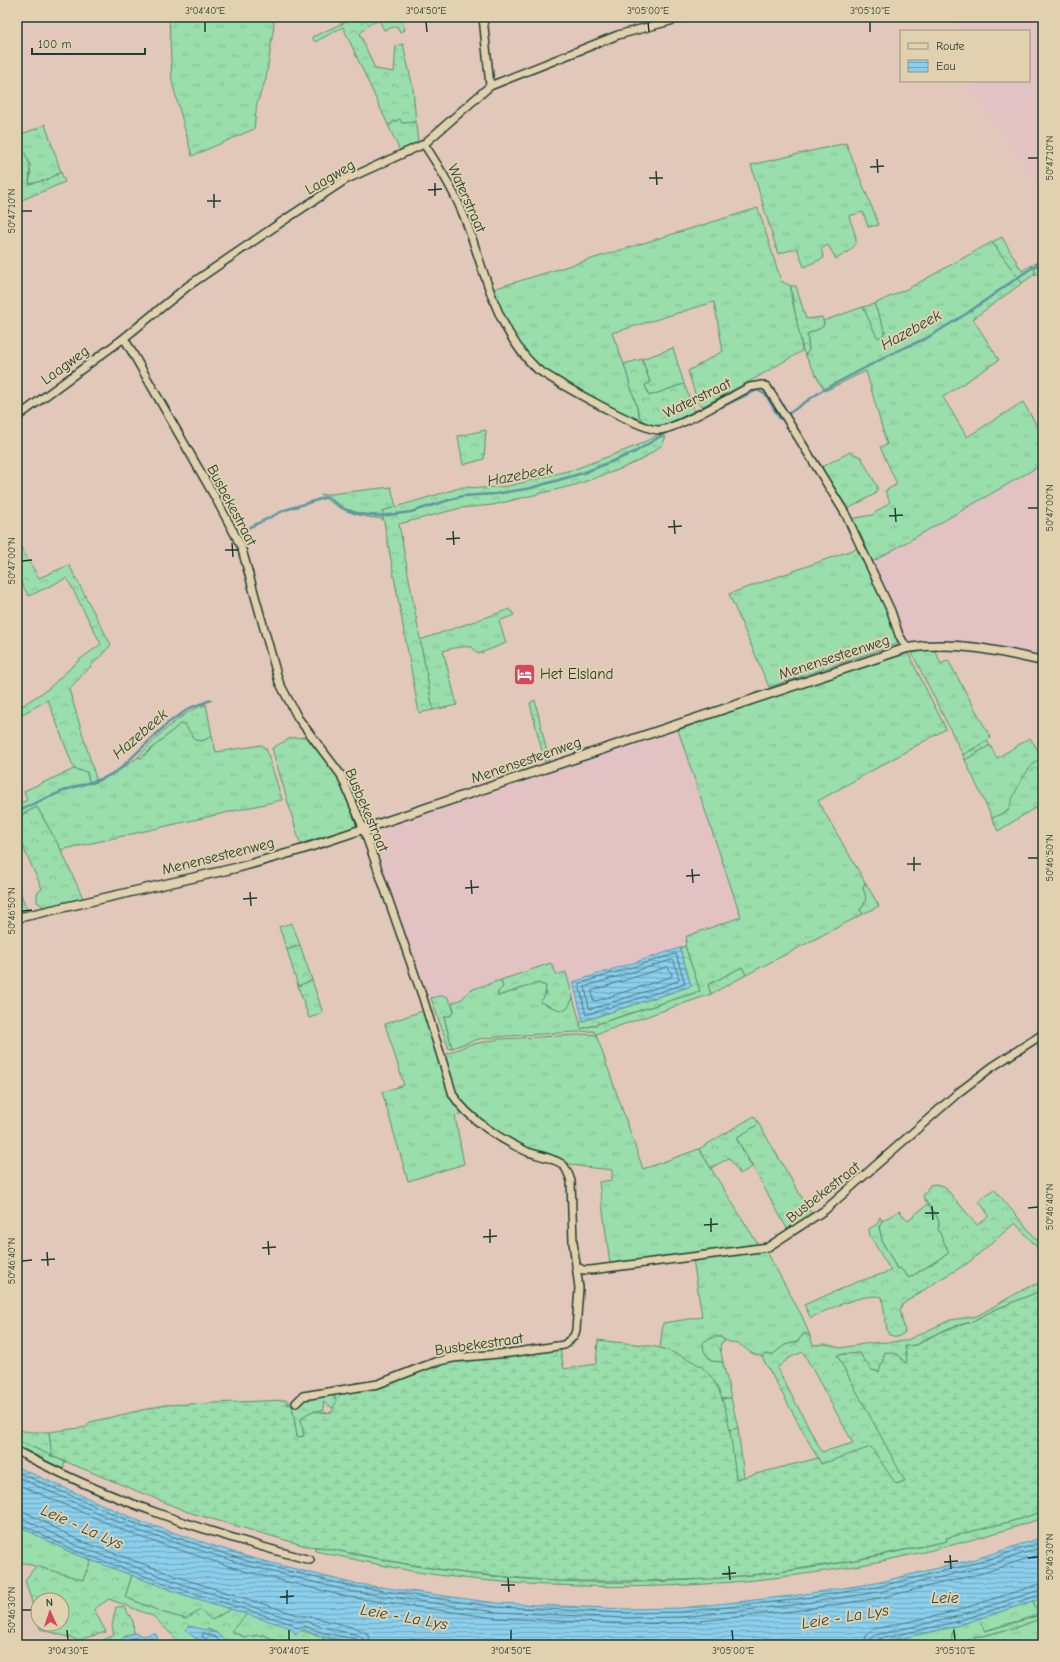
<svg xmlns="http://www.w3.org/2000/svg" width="1060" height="1662" font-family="'Comic Neue',sans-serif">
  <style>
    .built { fill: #e2c2c3 }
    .grass { fill: url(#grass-tufts); stroke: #5c8e70 }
    .forest { fill: url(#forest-crowns); stroke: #5c8e70; fill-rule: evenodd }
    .wetland { fill: url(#wetland-marsh); stroke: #5c8e70 }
    .water { fill: url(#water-rules); stroke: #6095a3 }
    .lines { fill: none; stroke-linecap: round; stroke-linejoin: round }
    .shore { stroke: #4a777e; stroke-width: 1 }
    .stream { stroke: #6095a3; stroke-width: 2.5 }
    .minor-casing { stroke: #1f3d34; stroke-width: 10 }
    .tertiary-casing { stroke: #1f3d34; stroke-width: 11 }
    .minor { stroke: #e2d1ae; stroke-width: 7 }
    .tertiary { stroke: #e2d1ae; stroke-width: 8 }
    .ticks { fill: none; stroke: #1f3d34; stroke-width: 1.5 }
    .labels { text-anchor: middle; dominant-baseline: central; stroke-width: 4; stroke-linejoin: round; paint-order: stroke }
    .street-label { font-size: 15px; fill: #1f3d34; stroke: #e2d1ae }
    .poi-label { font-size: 15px; fill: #1f3d34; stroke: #e2d1ae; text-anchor: start }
    .water-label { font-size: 16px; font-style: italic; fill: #24443d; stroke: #e2d1ae }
    .neatline { fill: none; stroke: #1f3d34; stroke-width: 1.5 }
    .ticks-label { font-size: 10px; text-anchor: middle; fill: #1f3d34 }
  </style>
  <defs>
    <pattern id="grass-tufts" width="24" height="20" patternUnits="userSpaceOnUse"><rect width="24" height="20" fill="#99deab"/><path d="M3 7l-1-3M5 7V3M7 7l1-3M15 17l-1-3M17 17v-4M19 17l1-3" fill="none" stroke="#83bf94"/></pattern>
    <pattern id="forest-crowns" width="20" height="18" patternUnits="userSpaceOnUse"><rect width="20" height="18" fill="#99deab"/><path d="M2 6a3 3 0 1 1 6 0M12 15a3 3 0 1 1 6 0" fill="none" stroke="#83bf94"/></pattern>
    <pattern id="wetland-marsh" width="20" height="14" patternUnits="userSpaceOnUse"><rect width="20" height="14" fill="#99deab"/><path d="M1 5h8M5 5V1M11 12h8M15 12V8" fill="none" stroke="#83bf94"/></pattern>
    <pattern id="water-rules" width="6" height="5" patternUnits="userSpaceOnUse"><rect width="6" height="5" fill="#8bcfed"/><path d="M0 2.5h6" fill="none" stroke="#71a9c1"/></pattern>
  </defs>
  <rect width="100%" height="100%" fill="#e2c8ba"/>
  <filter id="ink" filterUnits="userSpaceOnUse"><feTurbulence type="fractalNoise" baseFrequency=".025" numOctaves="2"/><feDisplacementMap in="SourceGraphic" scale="8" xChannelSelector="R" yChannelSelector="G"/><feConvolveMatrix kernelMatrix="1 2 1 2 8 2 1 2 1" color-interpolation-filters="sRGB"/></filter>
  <g filter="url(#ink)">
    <path class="built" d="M951,17H1043V192L969,85L975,81H1029V31H959Z
      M1043,464V657L972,641L951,640L908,642L872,562Z
      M678,730L742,918L687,935L685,946L573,981L583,1021L580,1023L566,972L557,975L551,963L470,990L462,999L452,1003L447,996H439L427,999L369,833Z"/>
    <path class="grass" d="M169,17H273L274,25L266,79L257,103L254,129L192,156L172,82Z
      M400,118L402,123L416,122L418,144L400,151L388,125Z
      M45,124L61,172L47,180L29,184L31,173L18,135L36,129Z
      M846,143L879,225L868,227L863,212L849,216C857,243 864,243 836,259L828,245L821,249L824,258L804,267L797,248L778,254L751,165Z
      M758,208L781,281L791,286V297L799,326L802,351L761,375L703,406L698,403L688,371L723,351L714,302L612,333L624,364L642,424L545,371C519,349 504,321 493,289Z
      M992,242L1022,283L973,319L999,360L943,397L967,437L1023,402L1043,436V464L872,562L850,519L872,515L890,502L885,491L897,484L880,447L887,445L866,371L825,391L805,355L809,350L807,334L821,328L824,324L823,321L863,307L877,336L882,337L885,331L874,304L911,287Z
      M1043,260V271L1032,276L1035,272L1034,267L1030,266Z
      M673,348L684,384L649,396L645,385L650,382L642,359Z
      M850,452L861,457L877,486V490L875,494L846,510L820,468Z
      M391,487L396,507L383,511V519C359,517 340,511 321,495Z
      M858,548C865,563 901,633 897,644L769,687L729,594Z
      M510,609L514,615L499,621L506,643L478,654L472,647C461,646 453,648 443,651L457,705L433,710L420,640Z
      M934,649L941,664L948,660L991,738L963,755L912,653Z
      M908,653L946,729L818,801L865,882L863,889C867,897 867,902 860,910L863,914L746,975L742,967L708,985L711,994L596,1034L643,1169L699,1149L759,1246L610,1263L599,1182L612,1180V1170C598,1168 583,1168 570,1164C535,1154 480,1128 458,1098C450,1087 448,1068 444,1055L468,1045L500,1039L596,1034L593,1031L508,1036L479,1039L452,1048L444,1017L451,1015L454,1010L452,1003L462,999L470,990L501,980L503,987L498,992V996L538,983L546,986L545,996L541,1002C550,1007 557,1009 567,1008L573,998L582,1029L700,991L685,946L687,936L741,917L678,730L843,673Z
      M180,724L185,725L195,740L202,741L212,736L216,752L262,745L264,748H266L282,800L61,850L37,807L17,817V805L27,800L24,791L74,769L87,772L90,784C109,778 122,769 138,757L141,758Z
      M307,737L339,779L356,820L355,827L302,843L299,840L272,748L291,738Z
      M1030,738L1042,756L1029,770L1008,811L992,818L965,760L990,745L997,758Z
      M292,923L300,945L287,950L279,927Z
      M312,980L323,1013L309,1018L298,986Z
      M425,1010L444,1069L466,1114L455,1116L464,1164L408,1181L382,1092L404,1085L385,1024Z
      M759,1124L812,1215L789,1232L736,1137Z
      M928,1204C933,1212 942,1220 938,1229L949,1253L909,1278L900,1268L897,1269L882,1241L879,1227L882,1221L899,1211L908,1220Z
      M764,1250L767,1252L802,1316L810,1336L804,1334L797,1342L785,1345L772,1355L766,1354L762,1357C753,1354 752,1354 745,1348C738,1342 728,1344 721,1337H714L703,1342L712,1361L723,1362L731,1398L721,1399C710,1367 690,1359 660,1348L663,1323L702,1317L693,1259Z
      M738,1428L744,1477L736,1479L729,1430Z
      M17,1440L65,1462L63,1469L17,1446Z
      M1043,1511V1518C895,1568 736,1591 580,1586C557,1585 535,1585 513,1583C481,1580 448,1577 417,1572C383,1566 349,1558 315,1551L314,1548L320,1547C368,1557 415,1567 464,1573C567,1586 675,1585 778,1572C835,1566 891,1553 947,1541L946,1538L1020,1519Z
      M17,1525L72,1553L91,1560L83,1580L17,1561Z
      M132,1575L182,1594L231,1609L212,1620L186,1619L164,1613L125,1597Z
      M1043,1598V1618L1014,1628L950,1644L953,1627L980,1618L985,1631L1037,1616L1033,1601Z
      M247,1614L323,1637L324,1645H284L264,1635L244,1637L231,1631Z"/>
    <path class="forest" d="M357,17H401L405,30L400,32L397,26L384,30L379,20L368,25L360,34L375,69L394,72L396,46L403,44L413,88L416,122L402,123L400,119L388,125L343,27L315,42L312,37Z
      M17,135L30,165L29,184L47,180L61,172L65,182L17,202Z
      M1002,237L1022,271L1030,266L1034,267L1035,272L1032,276L1022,283L992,242Z
      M791,286H796L806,319L822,317L824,324L821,328L807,334L809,350L805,355C802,351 791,293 791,286Z
      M874,304L885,331L882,337H877L863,307Z
      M642,359L650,383L645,385L649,396L684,384L695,412L663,428L642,424L624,364Z
      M486,430L484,459L463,465L458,436Z
      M656,436L666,437L662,445L643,459L618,470L575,485L493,505L461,508L399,524L433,710L419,713L382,511L463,487L483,488L509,486L575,469L636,446Z
      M17,541L39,578L69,565L111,645L69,689L97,782L90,784L87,772L74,769L48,700L17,717V709L48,689L79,660L101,644L67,578L29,596L17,577Z
      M535,700L549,761L545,763L530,703Z
      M206,704L212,736L202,741L195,740L185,725L180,724L141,758L138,757C159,735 178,714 206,704Z
      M987,741L990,745L965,760L963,755Z
      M1043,755V803L998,831L992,818L1008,811C1015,790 1025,769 1043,755Z
      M37,807L61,850L83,898L44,907L37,902V893L42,889L17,833V817Z
      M865,882L879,906L863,914L860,910C867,902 867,897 863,889Z
      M17,885L28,912L18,915L17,913Z
      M300,945L312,980L298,986L287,950Z
      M685,946L700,991L581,1029L580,1023L583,1021L691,986L680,948Z
      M551,963L557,975L566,972L573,998L567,1009L562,1011L540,1002L545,996L546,986L538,983L498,996V992L503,987L501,980Z
      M742,967L746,975L711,994L708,985Z
      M439,996H447L454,1010L451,1015L444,1017L452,1048L449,1049L431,998Z
      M754,1116L759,1124L736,1138L752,1167L740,1174L729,1158L711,1168L699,1149Z
      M935,1184L944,1186L977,1225L989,1216L979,1201L994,1189L1043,1247V1254L1015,1223L968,1263L939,1280L903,1304L900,1310L905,1332L898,1337L889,1335L887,1330L882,1297C866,1292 825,1310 811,1318L804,1305L857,1282L891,1271L870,1236L869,1229L877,1224L880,1217L882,1221L879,1227L882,1241L897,1269L900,1268L909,1278L949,1253L938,1229C944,1218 927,1206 923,1196L930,1185Z
      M1043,1282V1290L994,1310L971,1322L951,1327L925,1339L917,1345L905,1346L907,1360L905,1363L884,1360L879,1372L872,1370L859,1353L837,1355L906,1481L895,1484L821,1464L762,1357L766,1354L772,1355L785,1345L797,1342L804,1333L810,1336L813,1345L825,1344L840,1348L870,1343L905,1341L950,1320L977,1316L1026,1288ZM803,1352L853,1443L822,1452L777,1368L789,1358Z
      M714,1337H721L725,1341L721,1343L720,1348L723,1362L711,1361L704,1351L703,1342Z
      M330,1392L337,1401V1405L333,1408L323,1402L324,1411C313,1410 308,1412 301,1419L304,1436L297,1437L292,1405L286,1403Z
      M731,1398L738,1428L729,1430L721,1399Z
      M17,1430L30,1432H49L52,1456L17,1440Z
      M91,1560L132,1575L125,1597L164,1613L186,1619L200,1610L212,1620L231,1609L247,1614L231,1631L244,1637L264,1635L284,1645H252L223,1639L217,1633L208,1629L191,1635L207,1645H193L177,1640L153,1616L109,1599L94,1609L106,1632L78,1640L40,1629L39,1624H62V1600H38V1622L25,1580L36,1566L83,1580Z
      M1033,1601L1038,1615L984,1631L980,1618Z
      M116,1607H124L133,1621L134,1633L126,1636L120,1641L109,1640L105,1644L103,1640L114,1635L112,1626Z
      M1043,1618V1645H896L894,1640L953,1627L951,1644L1014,1628Z
      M323,1637L364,1645H324Z"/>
    <path class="wetland" d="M1043,1290V1511L1020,1519L946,1538L947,1541L850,1561L778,1572L710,1579L646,1581H555L464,1573L401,1563L320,1547L306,1546L188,1512L52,1456L49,1432L87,1427L90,1422L164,1405L287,1400V1404L292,1405L297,1437L304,1436L301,1419C315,1405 318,1415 332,1412C334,1401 341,1404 330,1392L377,1387L450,1361L560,1349L564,1369L596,1364L598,1340C617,1343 638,1343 656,1347C669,1350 694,1360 704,1369C729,1391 732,1448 736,1479L818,1458L821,1464L871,1447L896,1484L905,1481L837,1355L859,1353L872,1370L879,1372L885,1352L898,1354L905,1363L907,1360L905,1346L917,1345L940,1332L971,1322L994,1310Z"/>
    <path class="water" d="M680,948L691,986L583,1021L573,982Z
      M17,1467L142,1522L248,1557L351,1583L496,1603L626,1609L681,1608L791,1596L876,1583L979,1558L1043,1537V1598L953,1627L870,1645H364L323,1637L303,1629L296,1635L291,1628L182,1594L72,1553L17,1525Z
      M190,1626L217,1633L223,1639L252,1645H207L191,1635L186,1630Z
      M134,1633L143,1636L155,1633L158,1638L155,1645H105L109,1640L120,1641L126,1636Z"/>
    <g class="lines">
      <path class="shore" d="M676,954L685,984L586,1015L579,984Z
        M672,960L674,961L679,979L678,981L591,1009L589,1008L585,987Z
        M668,967L672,975L671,977L596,1001L593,1000L592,991Z
        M17,1472L141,1526L247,1561L350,1586L496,1607L626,1613L681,1612L792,1600L877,1587L980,1562L1043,1542
        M17,1477L139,1531L246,1565L349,1591L496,1612L626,1618L681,1617L792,1605L879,1592L982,1567L1043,1547
        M17,1484L137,1536L244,1571L348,1597L495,1618L626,1624L681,1623L793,1611L880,1598L983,1573L1043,1553
        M17,1511L25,1512L78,1540L187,1580L298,1615C303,1614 361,1629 364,1631C369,1635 370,1640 370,1645
        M17,1517L22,1518L75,1545L185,1585L297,1621H305L326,1628L358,1635L363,1639L364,1645
        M17,1522L73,1550L183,1590L292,1624L296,1628L304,1626L324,1633L356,1639L359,1645
        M121,1645L134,1638L143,1640L151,1637L153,1639L152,1645
        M209,1645L208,1641L202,1636L203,1633L215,1637L221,1643L234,1645
        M864,1645L866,1636L874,1629L949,1613L1043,1583
        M870,1645L871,1639L876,1635L951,1618L1043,1589
        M875,1645L879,1639L952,1623L1043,1594"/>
      <path class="stream" d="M721,407L757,390L766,395L780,419
        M788,414L823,390L897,351L927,338L966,314L1027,271L1043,262
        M242,531L285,510L327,497L344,509L360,514L380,516L411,512L462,496L495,494L531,488L583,473L635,452L669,431
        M17,811L68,789L104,778L120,769L168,723L190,708L211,700"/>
      <defs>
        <path id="minor" d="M483,17L490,86
          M424,144C440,168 455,192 465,219C485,270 495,330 537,369C555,381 641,431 659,430C677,429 730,397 750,387L762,385L767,387L845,513L891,611L899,635L907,648
          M124,338L216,499L241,546L279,682L298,718L341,775L364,830L423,998L453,1095C468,1119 503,1141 528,1152C537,1155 557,1159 563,1165C567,1169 569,1175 571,1181L573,1242L579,1288L576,1330L574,1336L564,1345L510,1353L453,1358L435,1362L378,1384L303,1396L296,1403
          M17,417L124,338L188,286L286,219L345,180L424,144L490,86L618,35L685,17
          M576,1266L583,1270H591L768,1247L825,1210L959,1092L992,1067L1043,1034
          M17,1451C110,1501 209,1533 310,1560"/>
        <path id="tertiary" d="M17,918L240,867L300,850L907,648C957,641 994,650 1043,661"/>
      </defs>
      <use href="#minor" class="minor-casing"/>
      <use href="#tertiary" class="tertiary-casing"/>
      <use href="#minor" class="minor"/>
      <use href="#tertiary" class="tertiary"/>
    </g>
  </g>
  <path class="ticks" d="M205,22V32M426,22L427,32M648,22L649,32M870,22V32M1028,158H1038M877,159L878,173M870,167L884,166M656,171L657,185M649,178H663M435,183V196M428,190L442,189M214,194V208M207,201H221M22,211H32M895,508L896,522M1028,508H1038M889,516L903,515M674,520L675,534M668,527L682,526M453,531L454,545M446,539L460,538M232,543L233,557M225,550H239M22,561L32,560M914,857V871M1028,858H1038M907,864H921M692,869L693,883M686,876L700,875M471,880L472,894M465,888L479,887M250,892L251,906M243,899L257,898M22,911L32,910M932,1206L933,1220M1028,1208L1038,1207M925,1213H939M711,1218V1232M704,1225L718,1224M490,1229V1243M483,1237L497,1236M268,1241L269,1255M262,1248L276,1247M47,1252L48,1266M41,1260L55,1259M22,1261L32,1260M950,1555L951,1569M1028,1558L1038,1557M944,1562L958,1561M729,1566L730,1580M722,1574L736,1573M508,1578L509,1592M501,1585H515M287,1590V1604M280,1597L294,1596M22,1610H32M67,1630L68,1640M289,1630V1640M511,1630V1640M732,1630L733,1640M954,1630L955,1640"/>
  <defs>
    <symbol id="hotel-square" viewBox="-11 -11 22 22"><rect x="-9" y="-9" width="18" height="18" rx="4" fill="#d1495b" stroke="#e2d1ae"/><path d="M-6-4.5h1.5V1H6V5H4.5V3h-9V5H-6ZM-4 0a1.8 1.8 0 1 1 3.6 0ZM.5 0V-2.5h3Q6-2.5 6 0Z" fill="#fff"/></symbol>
  </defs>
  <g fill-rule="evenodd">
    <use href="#hotel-square" x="512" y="662" width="25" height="25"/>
  </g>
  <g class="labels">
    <g class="street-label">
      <text transform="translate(330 177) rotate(-30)">Laagweg</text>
      <text transform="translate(467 198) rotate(66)">Waterstraat</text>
      <text transform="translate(65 365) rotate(-36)">Laagweg</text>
      <text transform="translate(697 398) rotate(-26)">Waterstraat</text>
      <text transform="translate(232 505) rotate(62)">Busbekestraat</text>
      <text transform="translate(834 657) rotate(-18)">Menensesteenweg</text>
      <text transform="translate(526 760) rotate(-19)">Menensesteenweg</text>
      <text transform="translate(367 810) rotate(67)">Busbekestraat</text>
      <text transform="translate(218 856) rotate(-14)">Menensesteenweg</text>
      <text transform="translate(823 1192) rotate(-38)">Busbekestraat</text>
      <text transform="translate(479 1344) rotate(-8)">Busbekestraat</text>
    </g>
    <g class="poi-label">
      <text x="540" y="674">Het Elsland</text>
    </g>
    <g class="water-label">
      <text transform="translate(911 330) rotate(-29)">Hazebeek</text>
      <text transform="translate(520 475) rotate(-11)">Hazebeek</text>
      <text transform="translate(140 734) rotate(-41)">Hazebeek</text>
      <text transform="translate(82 1527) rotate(24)">Leie - La Lys</text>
      <text x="945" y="1598">Leie</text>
      <text transform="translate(404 1617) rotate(10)">Leie - La Lys</text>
      <text transform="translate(845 1617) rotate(-9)">Leie - La Lys</text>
    </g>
  </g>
  <rect width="1060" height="1662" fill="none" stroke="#e2d1ae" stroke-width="44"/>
  <rect x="900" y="30" width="130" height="52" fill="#e2d1ae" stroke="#94967d"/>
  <rect x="908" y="43" width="20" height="6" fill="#e2d1ae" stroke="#94967d"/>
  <text x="936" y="50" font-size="12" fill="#1f3d34">Route</text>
  <rect x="908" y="60" width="20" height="12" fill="url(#water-rules)" stroke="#94967d"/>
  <text x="936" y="70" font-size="12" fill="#1f3d34">Eau</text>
  <g transform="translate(50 1612) rotate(357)"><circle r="19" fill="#e2d1ae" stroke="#94967d"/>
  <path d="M0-3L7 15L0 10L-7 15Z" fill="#d1495b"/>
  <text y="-6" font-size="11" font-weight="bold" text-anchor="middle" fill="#1f3d34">N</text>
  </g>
  <path d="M32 48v6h113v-6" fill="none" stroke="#1f3d34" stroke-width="2"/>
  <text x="38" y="48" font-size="12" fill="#1f3d34" stroke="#e2d1ae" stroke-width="3" paint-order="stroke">100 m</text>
  <rect x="22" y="22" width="1016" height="1618" class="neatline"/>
  <g class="ticks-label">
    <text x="205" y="14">3°04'40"E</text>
    <text x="426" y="14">3°04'50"E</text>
    <text x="648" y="14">3°05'00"E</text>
    <text x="870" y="14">3°05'10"E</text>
    <text transform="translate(1049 158) rotate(-90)" y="4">50°47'10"N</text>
    <text transform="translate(11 211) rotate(-90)" y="4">50°47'10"N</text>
    <text transform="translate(1049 508) rotate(-90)" y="4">50°47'00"N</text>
    <text transform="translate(11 561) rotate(-90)" y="4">50°47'00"N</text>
    <text transform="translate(1049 858) rotate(-90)" y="4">50°46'50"N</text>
    <text transform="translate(11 911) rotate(-90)" y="4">50°46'50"N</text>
    <text transform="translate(1049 1207) rotate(-90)" y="4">50°46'40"N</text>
    <text transform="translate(11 1261) rotate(-90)" y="4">50°46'40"N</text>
    <text transform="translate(1049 1557) rotate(-90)" y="4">50°46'30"N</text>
    <text transform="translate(11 1610) rotate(-90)" y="4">50°46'30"N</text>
    <text x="68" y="1654">3°04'30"E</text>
    <text x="289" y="1654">3°04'40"E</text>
    <text x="511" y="1654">3°04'50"E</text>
    <text x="733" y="1654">3°05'00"E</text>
    <text x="955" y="1654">3°05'10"E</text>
  </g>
</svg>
